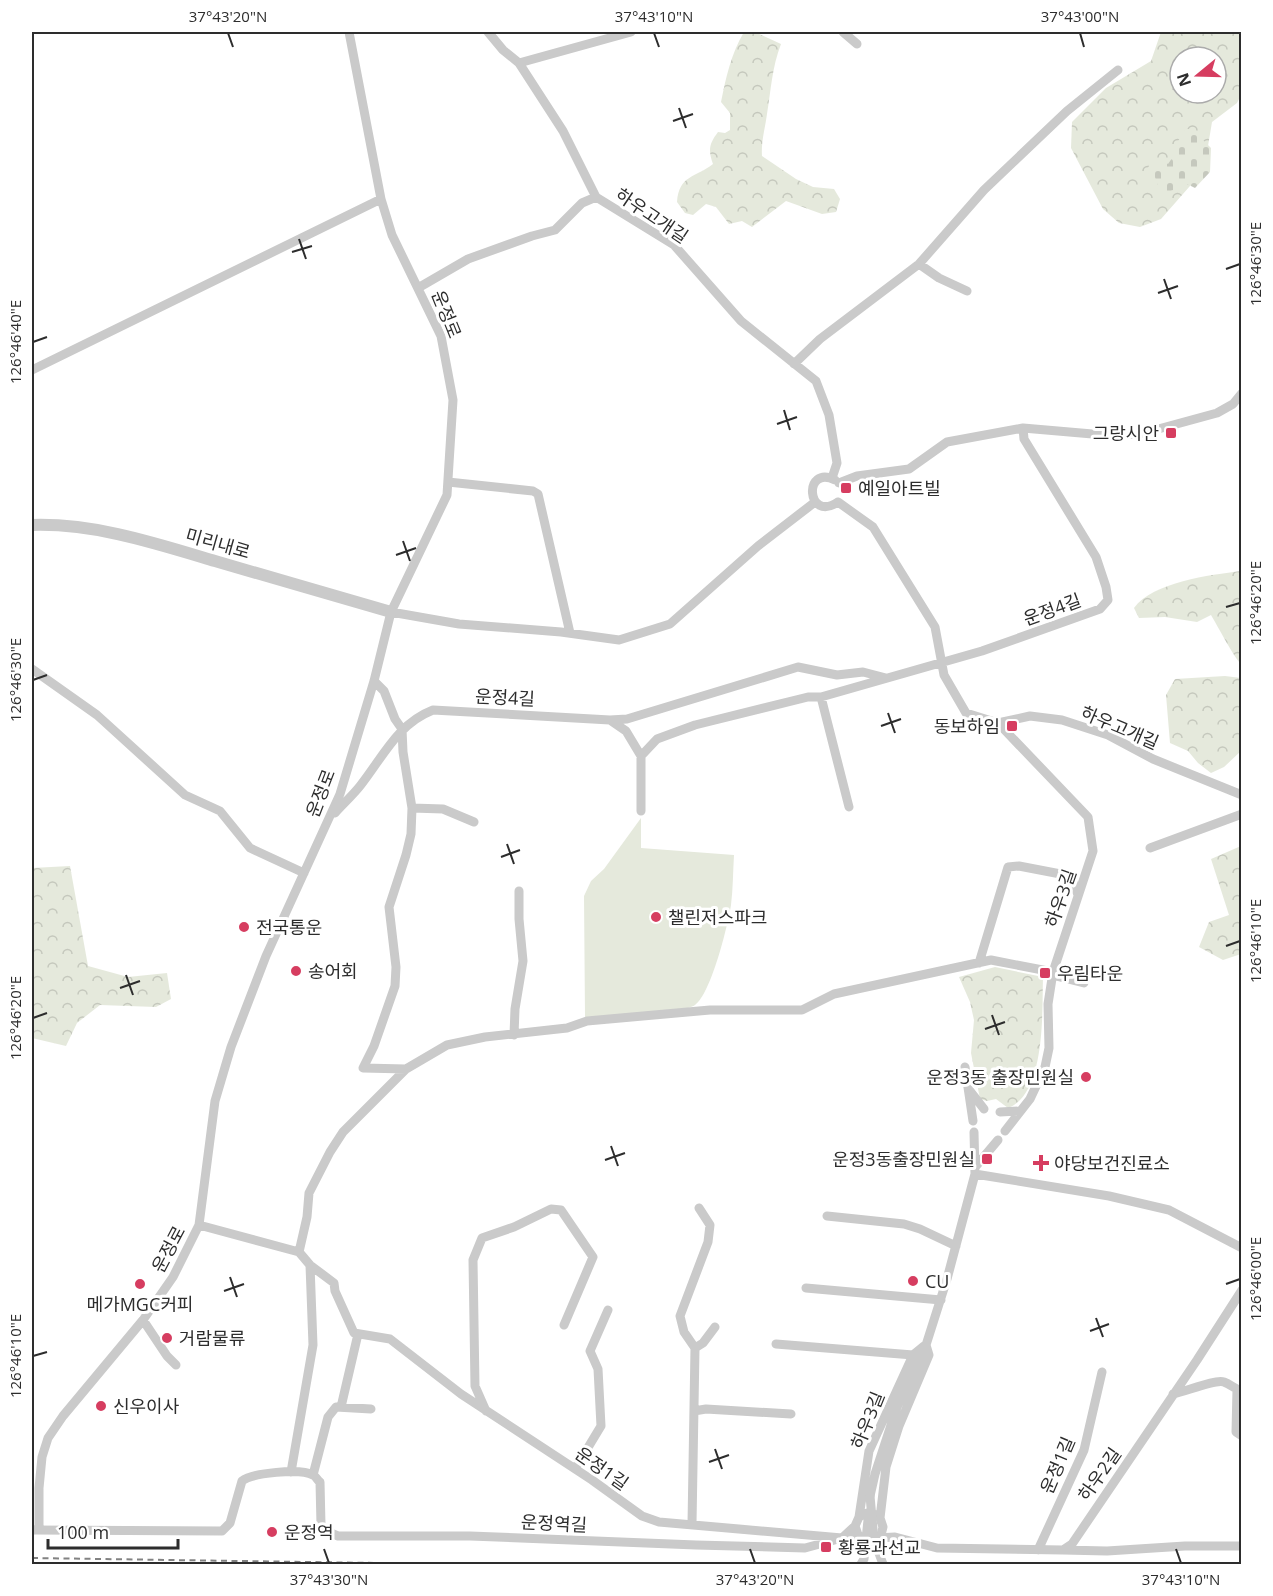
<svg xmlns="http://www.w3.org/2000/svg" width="1273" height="1596" font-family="'Open Sans','Noto Sans KR',sans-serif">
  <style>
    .forest { fill: url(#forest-crowns); fill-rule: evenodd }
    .cemetery { fill: url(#cemetery-stones) }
    .garden { fill: #e5e9dc }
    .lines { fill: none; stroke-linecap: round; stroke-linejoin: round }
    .minor { stroke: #cacaca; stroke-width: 9 }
    .tertiary { stroke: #cacaca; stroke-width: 12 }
    .rail { stroke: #828282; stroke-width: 2; stroke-dasharray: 6 4.5; stroke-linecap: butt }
    .minor-bridge { stroke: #cacaca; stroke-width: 9 }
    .ticks { fill: none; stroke: #2d2d2d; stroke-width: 2 }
    .poi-dot { fill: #d63d60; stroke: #fff; stroke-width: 2 }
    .labels { text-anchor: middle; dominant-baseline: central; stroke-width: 6; stroke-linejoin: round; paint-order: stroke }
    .street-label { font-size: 18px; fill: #2d2d2d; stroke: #fff }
    .poi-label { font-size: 18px; fill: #2d2d2d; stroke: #fff; text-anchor: start }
    .neatline { fill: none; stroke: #2d2d2d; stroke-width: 2 }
    .ticks-label { font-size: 15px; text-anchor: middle; fill: #2d2d2d }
  </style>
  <defs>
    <pattern id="forest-crowns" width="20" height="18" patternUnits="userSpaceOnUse" patternTransform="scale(1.5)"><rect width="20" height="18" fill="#e5e9dc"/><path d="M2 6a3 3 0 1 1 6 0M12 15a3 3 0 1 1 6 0" fill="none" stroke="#c5c8bd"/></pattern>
    <pattern id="cemetery-stones" width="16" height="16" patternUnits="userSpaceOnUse" patternTransform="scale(1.5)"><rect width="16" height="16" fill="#e5e9dc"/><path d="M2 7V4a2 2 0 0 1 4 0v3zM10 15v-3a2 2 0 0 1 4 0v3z" fill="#c5c8bd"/></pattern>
  </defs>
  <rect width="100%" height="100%" fill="#fff"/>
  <path class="forest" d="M744,32H755L781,44C772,67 771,90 767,114C765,129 761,141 762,156L796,179L813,187L834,189L840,199L836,212L822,214L786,201L752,227L742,221L729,224L716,207L706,204L693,215L685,213L677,202C679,175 695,178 713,164C708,150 709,144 718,132L725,133L730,130V113L721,102C726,77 731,54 744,32Z
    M1161,32H1241V95L1237,103L1212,122L1204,170L1161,219L1140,227L1119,223L1103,209L1071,148L1072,122L1106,88L1151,61ZM1180,57H1216V93H1180Z
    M1241,571V664C1235,659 1217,625 1211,615L1197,622L1165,617L1139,618L1134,608C1153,582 1210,575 1241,571Z
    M1225,676L1241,678V751L1224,767L1211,773L1198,763L1188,751L1170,743L1166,695L1175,679Z
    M1241,846V954L1223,960L1199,947L1209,922L1229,915L1211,859Z
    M70,866L88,966L128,977L167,973L171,999L156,1007L100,1005L77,1023L66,1046L32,1038V868Z
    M995,967L1043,977C1042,1011 1046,1094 1008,1108L996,1099L987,1101L980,1099L971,1053L974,1020L970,1002L959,977Z"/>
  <path class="cemetery" d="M1186,129H1192L1211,148L1210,172L1195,188L1187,184L1166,193L1160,192L1154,174L1147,171L1152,155L1168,164L1177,151L1176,144Z"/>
  <path class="garden" d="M641,818V848L734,855C733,871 733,889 731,905C728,925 711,994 695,1005C680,1015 607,1016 585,1017L584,896L591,881L604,869Z"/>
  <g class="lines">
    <path class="minor" d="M488,32L503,50L519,63L563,131L596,197
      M843,32L857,44
      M519,63L631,32
      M919,264L939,278L967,291
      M418,288L468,259L532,236L555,230L582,203L596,197L674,245L741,321L816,381L829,415L837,463L832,478
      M794,364L820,339L919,264L984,190L1067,111L1118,70
      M32,370L381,199
      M835,480C803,464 806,523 838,502
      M448,482L533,491L538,494L570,633
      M839,483L857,476L909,469L947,442L1023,428L1104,435L1140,434L1217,413L1233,404L1242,393
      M838,502L873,527L935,627L944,675L966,713L998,723L1030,716L1062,720L1108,735L1153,759L1242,795
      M391,612L459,624L561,632L619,640L670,624L758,546L815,502
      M32,669L97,715L185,795L220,811L250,848L304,873
      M374,681L384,691L395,719L402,729L403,752L412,808L443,809L474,822
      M821,697L849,807
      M610,720L627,719L798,667L837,675L863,672L886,678
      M998,723L1088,817L1093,851L1053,972L1048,1004L1049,1048L1045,1067L1030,1099L1005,1131
      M641,811V756L657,739L695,725L808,697H821L982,651L1100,609L1108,600L1106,587L1096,557L1024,439L1023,428
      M335,813C343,804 352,796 360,786C383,757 397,724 433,710L610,720L626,731L641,756
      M1150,848L1242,814
      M979,963L1008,867L1019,866L1071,876L1078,895
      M514,1035L515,1009L523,961L519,919V891
      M965,1067L973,1121
      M406,1069L363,1068L374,1046L395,986L396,967L389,907L406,855L411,834L412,808
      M970,1091L984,1109
      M1000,1112L1020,1111
      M976,1166L998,1140
      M975,1174L1109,1196L1169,1210L1242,1248
      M699,1208L710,1225L708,1242L680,1316L684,1332L695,1348L703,1343L715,1327
      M827,1216L904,1224L920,1229L956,1246
      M199,1225L299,1252L310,1265L334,1283L335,1291L354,1333L390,1339L461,1394L592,1480L642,1516L659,1522L842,1538H861
      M299,1252L307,1217L309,1193L330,1152L343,1132L406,1069L447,1045L485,1037L567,1028L587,1021L710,1010H802L834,994L991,960L1053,972L1056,976L1084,983
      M806,1288L941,1300
      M143,1320L167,1356L176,1365
      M776,1344L913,1355
      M1173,1394C1185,1392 1215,1379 1224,1382C1229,1384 1233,1387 1237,1389L1236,1432L1242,1436
      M341,1407L358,1334
      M486,1411L475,1386L473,1260L482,1238L514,1227L551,1209L561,1210L593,1257L564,1325
      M694,1411L706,1409L791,1414
      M575,1469L601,1426L598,1369L590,1351L608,1310
      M291,1472L313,1345L310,1265
      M313,1475L328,1417L336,1407L371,1409
      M870,1496L875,1474L897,1407L926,1345L947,1279L975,1174L974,1132
      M859,1517L869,1451L913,1355L924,1346
      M880,1518L886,1467L899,1426L929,1355L926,1345
      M692,1524L695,1348
      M32,1530L222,1531L230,1523L242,1481C252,1473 300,1468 313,1475C316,1476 317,1480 320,1482L321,1525L326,1531L338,1536H470L696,1545L805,1548L842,1538L855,1526L859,1517L867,1513L876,1515L880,1518L883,1527L881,1535L869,1541L858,1535L855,1526
      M39,1530V1488L42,1457L48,1438L63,1416L143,1320L173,1277L199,1225L215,1101L231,1047L266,956L340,794L374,681L391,612L447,495L453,400L441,336L392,235L381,199L349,32
      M877,1538L895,1537L937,1548L1063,1550L1072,1544L1197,1360L1242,1290
      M1038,1550L1084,1450L1102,1372
      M1063,1550L1107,1551L1185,1546H1242"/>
    <path class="tertiary" d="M32,525C94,523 155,543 215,561C274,578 332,595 391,612"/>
    <path class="rail" d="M32,1558L447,1564"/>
    <path class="minor-bridge" d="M870,1496L874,1540L883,1564
      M861,1564L864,1559L868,1520"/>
  </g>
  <path class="ticks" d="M228,33L233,47M654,33L659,47M1080,33L1084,47M679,108L686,128M673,121L693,114M299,239L306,259M292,252L312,246M1226,269L1240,264M1164,279L1171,299M1158,293L1178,286M33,342L47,337M784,410L790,430M777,424L797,417M403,541L410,561M396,555L416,548M1226,607L1240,603M33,680L47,675M888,713L895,733M881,726L901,719M507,844L514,864M501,857L520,850M1226,946L1240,941M126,975L133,995M120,988L140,981M992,1015L999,1035M33,1018L47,1013M985,1029L1005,1022M611,1146L618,1166M605,1160L625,1153M230,1277L237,1297M1226,1284L1240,1279M224,1291L244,1284M1096,1318L1103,1337M1090,1331L1109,1324M33,1356L47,1352M715,1449L722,1469M709,1462L729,1455M324,1549L329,1563M750,1549L755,1563M1176,1549L1181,1563"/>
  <g class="poi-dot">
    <rect x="1165" y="427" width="12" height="12" rx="3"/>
    <rect x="840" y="482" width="12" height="12" rx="3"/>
    <rect x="1006" y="720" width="12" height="12" rx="3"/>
    <circle cx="656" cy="917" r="6"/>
    <circle cx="244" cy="927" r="6"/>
    <circle cx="296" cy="971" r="6"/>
    <rect x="1039" y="967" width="12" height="12" rx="3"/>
    <circle cx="1086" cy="1077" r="6"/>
    <rect x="981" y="1153" width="12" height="12" rx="3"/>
    <path d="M1038 1154h6v6h6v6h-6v6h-6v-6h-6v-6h6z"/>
    <circle cx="913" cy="1281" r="6"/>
    <circle cx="140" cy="1284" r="6"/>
    <circle cx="167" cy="1338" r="6"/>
    <circle cx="101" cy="1406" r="6"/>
    <circle cx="272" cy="1532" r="6"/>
    <rect x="820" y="1541" width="12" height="12" rx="3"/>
  </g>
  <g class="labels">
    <g class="street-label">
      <text transform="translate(652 215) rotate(34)">하우고개길</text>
      <text transform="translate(447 314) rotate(68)">운정로</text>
      <text transform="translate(218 543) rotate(16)">미리내로</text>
      <text transform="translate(1052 609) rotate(-20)">운정4길</text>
      <text transform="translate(505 697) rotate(3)">운정4길</text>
      <text transform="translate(1120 727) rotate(23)">하우고개길</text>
      <text transform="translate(320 793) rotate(-69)">운정로</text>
      <text transform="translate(1060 898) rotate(-71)">하우3길</text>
      <text transform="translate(168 1249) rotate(-62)">운정로</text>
      <text transform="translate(867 1420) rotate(-68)">하우3길</text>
      <text transform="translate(1057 1465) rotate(-67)">운정1길</text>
      <text transform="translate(602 1468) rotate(35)">운정1길</text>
      <text transform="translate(1099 1474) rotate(-55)">하우2길</text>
      <text transform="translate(554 1523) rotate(3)">운정역길</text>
    </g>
    <g class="poi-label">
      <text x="1159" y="433" text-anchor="end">그랑시안</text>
      <text x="858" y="488">예일아트빌</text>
      <text x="1000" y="726" text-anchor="end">동보하임</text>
      <text x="668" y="917">챌린저스파크</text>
      <text x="256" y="927">전국통운</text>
      <text x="308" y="971">송어회</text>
      <text x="1057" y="973">우림타운</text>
      <text x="1074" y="1077" text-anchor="end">운정3동 출장민원실</text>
      <text x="975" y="1159" text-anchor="end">운정3동출장민원실</text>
      <text x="1054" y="1163">야당보건진료소</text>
      <text x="925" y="1281">CU</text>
      <text x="140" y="1304" text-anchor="middle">메가MGC커피</text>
      <text x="179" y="1338">거람물류</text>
      <text x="113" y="1406">신우이사</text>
      <text x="284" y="1532">운정역</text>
      <text x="838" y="1547">황룡과선교</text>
    </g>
  </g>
  <rect width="1273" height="1596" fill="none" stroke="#ffffff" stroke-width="66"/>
  <g transform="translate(1198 75) rotate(251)"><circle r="28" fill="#ffffff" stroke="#ababab" stroke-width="1.5"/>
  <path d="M0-4.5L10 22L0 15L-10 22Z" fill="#d63d60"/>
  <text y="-9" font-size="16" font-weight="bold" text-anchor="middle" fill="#2d2d2d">N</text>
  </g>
  <path d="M48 1539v9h130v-9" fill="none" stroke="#2d2d2d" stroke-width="3"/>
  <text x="57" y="1539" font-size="18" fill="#2d2d2d" stroke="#ffffff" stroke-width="4.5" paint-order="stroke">100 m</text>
  <rect x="33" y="33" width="1207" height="1530" class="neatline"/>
  <g class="ticks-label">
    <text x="228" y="22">37°43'20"N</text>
    <text x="654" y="22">37°43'10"N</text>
    <text x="1080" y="22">37°43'00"N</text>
    <text transform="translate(1256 264) rotate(-90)" y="5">126°46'30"E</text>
    <text transform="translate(16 342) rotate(-90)" y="5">126°46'40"E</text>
    <text transform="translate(1256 603) rotate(-90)" y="5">126°46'20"E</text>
    <text transform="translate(16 680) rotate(-90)" y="5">126°46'30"E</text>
    <text transform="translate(1256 941) rotate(-90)" y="5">126°46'10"E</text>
    <text transform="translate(16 1018) rotate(-90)" y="5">126°46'20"E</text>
    <text transform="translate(1256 1279) rotate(-90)" y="5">126°46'00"E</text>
    <text transform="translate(16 1356) rotate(-90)" y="5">126°46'10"E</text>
    <text x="329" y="1585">37°43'30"N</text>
    <text x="755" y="1585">37°43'20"N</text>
    <text x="1181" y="1585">37°43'10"N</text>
  </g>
</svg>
